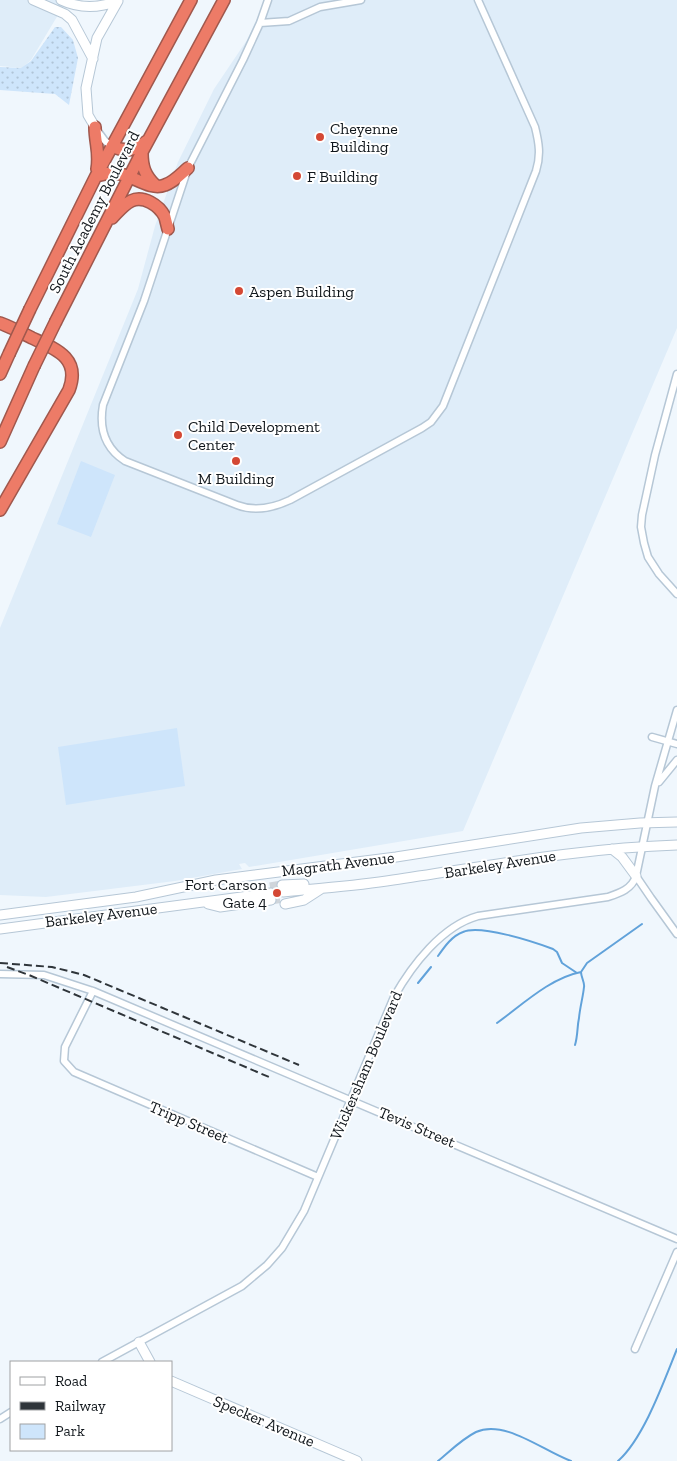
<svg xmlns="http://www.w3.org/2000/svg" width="677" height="1461" font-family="'Zilla Slab',serif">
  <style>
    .built { fill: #dfedf9 }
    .grass { fill: url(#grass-dots) }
    .green { fill: #cee5fb }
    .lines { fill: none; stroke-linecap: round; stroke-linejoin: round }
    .stream { stroke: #61a2da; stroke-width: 2 }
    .secondary-tunnel { stroke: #cfd5db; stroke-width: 9; stroke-dasharray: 9 4.5; stroke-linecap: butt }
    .street-casing { stroke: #b6c7d6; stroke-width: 9 }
    .secondary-casing { stroke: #b6c7d6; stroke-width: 11 }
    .highway-casing { stroke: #a0584d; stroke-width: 14 }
    .street { stroke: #fff; stroke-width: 6 }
    .secondary { stroke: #fff; stroke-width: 9 }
    .highway { stroke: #ed7b67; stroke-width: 11 }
    .rail { stroke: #2f353a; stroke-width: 2; stroke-dasharray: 8 4; stroke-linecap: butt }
    .highway-bridge-casing { stroke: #a0584d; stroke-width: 14; stroke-linecap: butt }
    .highway-bridge { stroke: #ed7b67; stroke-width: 11 }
    .poi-dot { fill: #d44834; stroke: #fff; stroke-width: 2 }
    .labels { text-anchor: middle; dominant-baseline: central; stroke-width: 4; stroke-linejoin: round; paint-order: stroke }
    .poi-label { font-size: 16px; fill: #11171c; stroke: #fff; text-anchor: start }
    .street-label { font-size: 16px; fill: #11171c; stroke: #fff }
  </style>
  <defs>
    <pattern id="grass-dots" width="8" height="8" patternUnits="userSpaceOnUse" patternTransform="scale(1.25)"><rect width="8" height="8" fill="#cee5fb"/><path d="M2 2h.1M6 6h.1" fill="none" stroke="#b0c4d7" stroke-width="1.8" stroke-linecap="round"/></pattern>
  </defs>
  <rect width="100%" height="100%" fill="#f0f7fd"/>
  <path class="built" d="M0,0H67L31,60L22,68L0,66Z
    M266,0H677V328L463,831L249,867L245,863L239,864L242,869L175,881L46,897L0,895V628L138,289L155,226L178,162L214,89L247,40Z"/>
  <path class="grass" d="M55,27H61L73,40L78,58L69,105L55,94L0,90V67L21,68L31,61Z"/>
  <path class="green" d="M81,461L115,475L91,537L57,524Z
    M177,728L185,786L66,805L58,747Z"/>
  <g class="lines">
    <path class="stream" d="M438,956C445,946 452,936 463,932C480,924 534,942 553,949L557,952L562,963L577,973
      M418,983L431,967
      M497,1023C522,1005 550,978 581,972L587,963L642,924
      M575,1045C578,1035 577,1027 579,1018C580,1007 583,997 584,987C585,983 581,977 581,972
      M438,1461C450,1451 462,1439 476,1432C505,1419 543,1451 571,1461
      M618,1461C644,1438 664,1381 677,1349"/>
    <path class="secondary-tunnel" d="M270,887L282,885
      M271,900L284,898"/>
    <defs>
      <path id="street" d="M268,0L260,23L243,60L188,168L144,301L103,405C99,428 105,448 125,461L237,505C255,512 273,508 290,500L422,428L431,422L443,406L536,171C541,155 539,143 535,127L478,0
        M260,23L289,21L320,7L361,0
        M97,130L105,141L112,146
        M677,374L655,455L642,515L641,527L644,543L648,557L659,574L677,594
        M652,737L677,744
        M659,782L677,760
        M636,876L651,898L677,934
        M0,974L44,975L93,991L677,1239
        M93,991L65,1047L64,1061L74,1072L318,1177
        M635,1349L677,1252
        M102,1362L242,1286L267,1265L282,1248L304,1211L394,997C412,965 442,926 478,916L608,897C620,893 632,889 636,876L655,786L677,710
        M0,1419L11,1412"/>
      <path id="secondary" d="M33,0L65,14L72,20L93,59
        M61,0C80,9 99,8 118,1
        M95,127L88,115L86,88L97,38L118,1
        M612,849L622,857L636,876
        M282,885L304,884
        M283,892C320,888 357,886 393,880C488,866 581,848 677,845
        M208,904L220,907L271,900
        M285,904L304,900L321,889
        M0,915L136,897L216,880L396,857L581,828L640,823L677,822
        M0,929L271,893
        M139,1342L150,1362
        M171,1381L357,1461"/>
      <path id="highway" d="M95,127C95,143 100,153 97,169
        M112,146C126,153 135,150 147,141
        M142,153C142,167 145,175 155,185
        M96,176C104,174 111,172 120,174C134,176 150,191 165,185C174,182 181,174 188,168
        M112,218C118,212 123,205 131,201C143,195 159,205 165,217C166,221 167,225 168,229
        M30,309L96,176L191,0
        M56,321L142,152L224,0
        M0,323C11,327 22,333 32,338C56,349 81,358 69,390L0,510
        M0,374L9,354
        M0,442L34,366"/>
    </defs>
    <use href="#street" class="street-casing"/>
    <use href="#secondary" class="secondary-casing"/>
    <use href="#highway" class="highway-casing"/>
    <use href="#street" class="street"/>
    <use href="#secondary" class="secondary"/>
    <use href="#highway" class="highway"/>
    <path class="rail" d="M0,963L52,967L84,975L299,1065
      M7,967L29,975L269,1077"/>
    <defs>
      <path id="highway-bridge" d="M9,354L30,309
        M34,366L56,321"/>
    </defs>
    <use href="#highway-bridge" class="highway-bridge-casing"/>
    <use href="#highway-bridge" class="highway-bridge"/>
  </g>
  <g class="poi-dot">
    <circle cx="320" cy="137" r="5"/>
    <circle cx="297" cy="176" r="5"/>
    <circle cx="239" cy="291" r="5"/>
    <circle cx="178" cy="435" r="5"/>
    <circle cx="236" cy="461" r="5"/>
    <circle cx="277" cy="893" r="5"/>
  </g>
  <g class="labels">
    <g class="poi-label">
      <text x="330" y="128">Cheyenne<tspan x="330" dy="18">Building</tspan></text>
      <text x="307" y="176">F Building</text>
      <text x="249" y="291">Aspen Building</text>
      <text x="188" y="426">Child Development<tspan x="188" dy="18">Center</tspan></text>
      <text x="236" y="478" text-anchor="middle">M Building</text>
      <text x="267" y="884" text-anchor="end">Fort Carson<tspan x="267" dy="18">Gate 4</tspan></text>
    </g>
    <g class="street-label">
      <text transform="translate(94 212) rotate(-63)">South Academy Boulevard</text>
      <text transform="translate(338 864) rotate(-7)">Magrath Avenue</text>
      <text transform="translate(500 864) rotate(-9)">Barkeley Avenue</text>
      <text transform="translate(101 915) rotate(-7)">Barkeley Avenue</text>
      <text transform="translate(366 1065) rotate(-67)">Wickersham Boulevard</text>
      <text transform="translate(189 1122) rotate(23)">Tripp Street</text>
      <text transform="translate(417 1127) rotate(23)">Tevis Street</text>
      <text transform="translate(264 1421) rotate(23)">Specker Avenue</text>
    </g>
  </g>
  <rect x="10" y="1361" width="162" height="90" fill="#ffffff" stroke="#a0a2a4"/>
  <rect x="20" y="1377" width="25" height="8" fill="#ffffff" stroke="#a0a2a4"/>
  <text x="55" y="1386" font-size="15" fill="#11171c">Road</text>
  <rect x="20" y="1402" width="25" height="8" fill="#2f353a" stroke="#a0a2a4"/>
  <text x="55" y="1411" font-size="15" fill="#11171c">Railway</text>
  <rect x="20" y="1424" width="25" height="15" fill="#cee5fb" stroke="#a0a2a4"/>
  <text x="55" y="1436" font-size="15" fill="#11171c">Park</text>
</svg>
